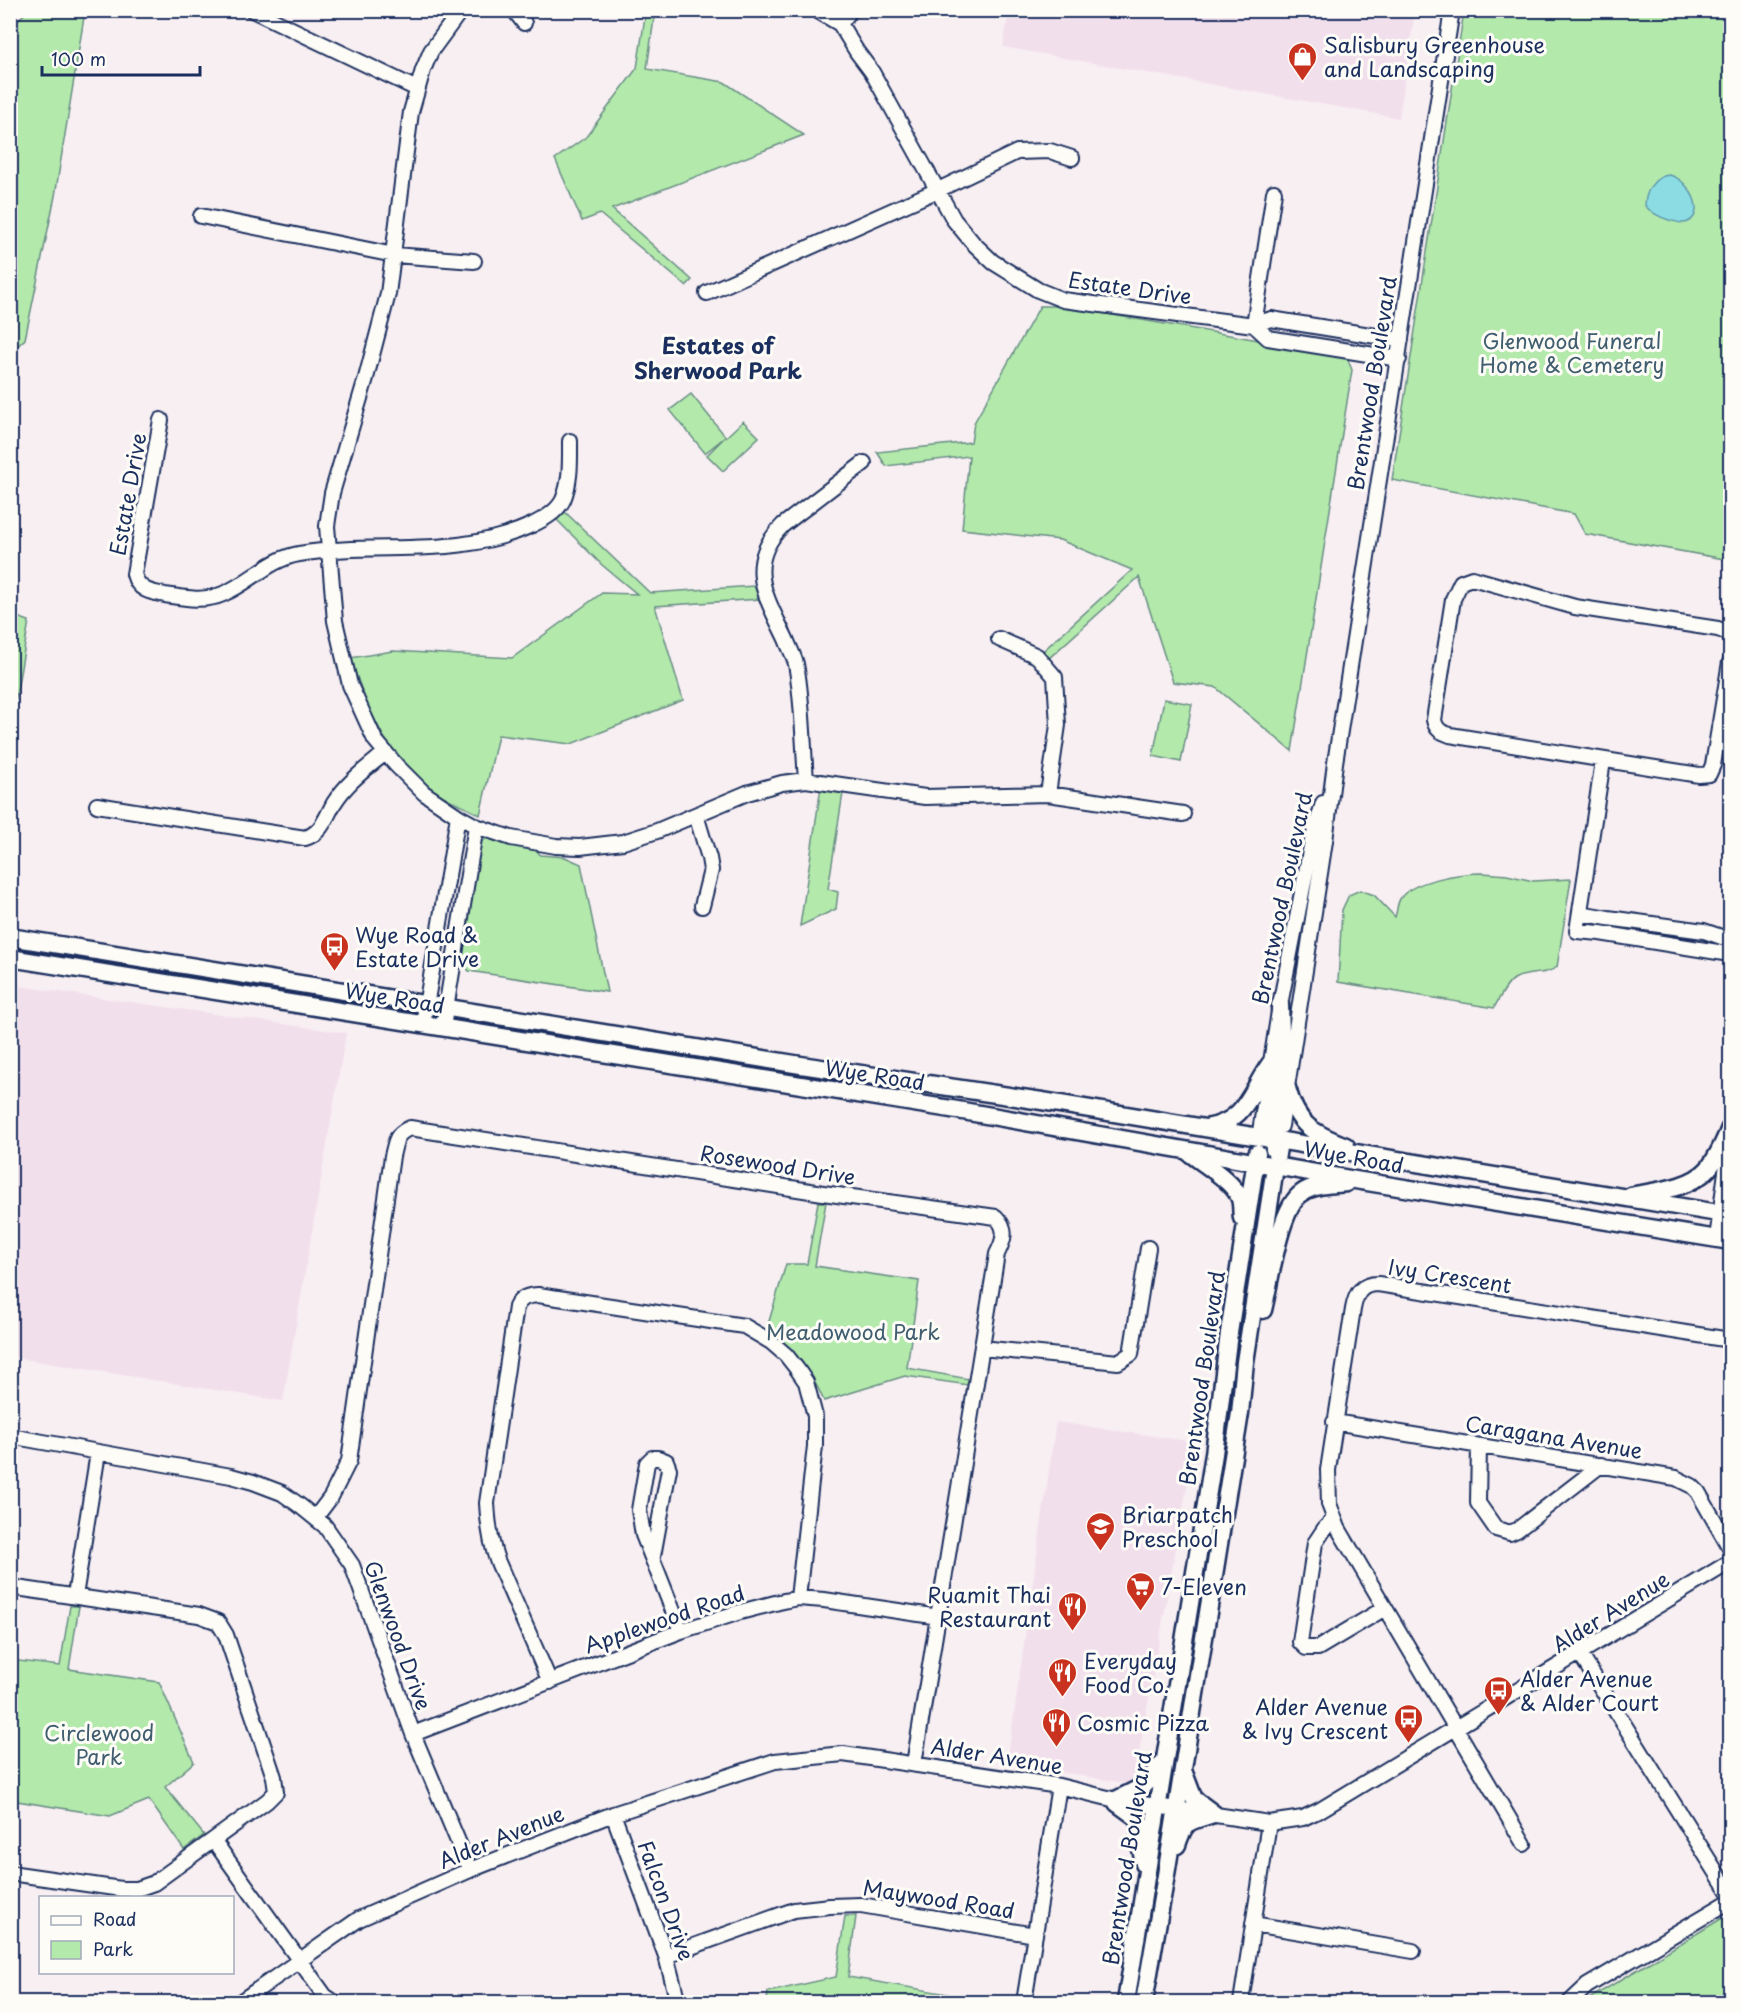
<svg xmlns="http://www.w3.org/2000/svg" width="1741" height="2013" font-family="'Playpen Sans',sans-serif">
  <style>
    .built { fill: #f2dfec }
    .green { fill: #b3e9ab; stroke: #678c84; stroke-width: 1.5 }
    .water { fill: #8cdde3; stroke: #5f97ae; stroke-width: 1.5 }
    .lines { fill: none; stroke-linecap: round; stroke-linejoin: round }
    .minor-casing { stroke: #1b2f5e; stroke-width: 18 }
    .major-casing { stroke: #1b2f5e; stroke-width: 21 }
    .minor { stroke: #fdfcf7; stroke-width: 14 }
    .major { stroke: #fdfcf7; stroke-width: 16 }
    .labels { text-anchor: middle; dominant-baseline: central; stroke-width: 6; stroke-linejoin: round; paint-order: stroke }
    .poi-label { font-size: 21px; fill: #1b2f5e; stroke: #fdfcf7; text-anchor: start }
    .street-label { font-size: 21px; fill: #1b2f5e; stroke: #fdfcf7 }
    .park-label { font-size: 21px; fill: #415e71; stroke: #fdfcf7 }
    .neighbourhood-label { font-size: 22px; font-weight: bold; fill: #1b2f5e; stroke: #fdfcf7 }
  </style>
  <rect width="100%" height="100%" fill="#f8eff2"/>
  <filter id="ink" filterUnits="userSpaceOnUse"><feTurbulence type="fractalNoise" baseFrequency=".0167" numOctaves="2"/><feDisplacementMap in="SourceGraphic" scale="12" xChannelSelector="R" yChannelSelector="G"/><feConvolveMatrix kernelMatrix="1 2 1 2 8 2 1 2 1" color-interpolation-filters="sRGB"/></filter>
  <g filter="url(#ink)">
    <path class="built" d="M1009,11V10L1415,11L1399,118L1003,47Z
      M11,985L346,1033L283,1401L11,1357Z
      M1056,1422L1195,1442L1135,1775L1130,1784L1007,1763Z"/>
    <path class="green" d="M27,11H85L55,196L25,339L11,352L10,21L18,20Z
      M646,11H655L647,69L724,82L804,135L612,209L692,280L686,286L600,214L582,221L555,159L586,137L637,68Z
      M1464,11H1730V560L1585,534L1574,514L1392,480Z
      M1040,306H1060L1346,355L1352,370L1292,751L1215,687L1173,682L1139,577L1048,659L1043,651L1132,570L1060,540L962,529L969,456L886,466L877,452L971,442L974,423Z
      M691,394L726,437L743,421L759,437L723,471L707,455L725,437L705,453L670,410Z
      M564,511L650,593L754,586L760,599L655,606L683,700L571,744L498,735L480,815L435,792L393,754L368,707L350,658L393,651L512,658L602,593L637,594L602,565L557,520Z
      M11,615L29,621L11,726L10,615Z
      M1164,699L1192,704L1181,762L1153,756Z
      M821,787L843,793L828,889L838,892L836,909L800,926Z
      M485,839H493L537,850L540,855L565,857L581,864L607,992L469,971L461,960L464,947L461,944L479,844Z
      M1483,873L1507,875L1533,881L1571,879L1557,967C1545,976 1530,971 1516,978C1507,982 1499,999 1494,1008L1338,982L1342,910L1349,895L1360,890L1374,895L1395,917C1397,912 1397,904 1400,899C1411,880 1463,873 1483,873Z
      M818,1202H826L815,1266L919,1281L907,1368L969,1379L968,1385L905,1376L824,1401C809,1367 796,1351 767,1328L786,1264H807Z
      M70,1606H79L69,1669L159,1682L194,1762L165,1787L204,1835L184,1850L149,1800L110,1816L11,1800V1660L60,1666Z
      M845,1916H856L848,1977L948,1994L947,2002H767L768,1992L836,1977Z
      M1724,1917L1730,1922V2002H1584Z"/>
    <path class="water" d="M1669,175C1689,179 1707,213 1688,222C1682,225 1675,221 1669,220C1659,217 1652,213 1645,206C1645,192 1654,176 1669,175Z"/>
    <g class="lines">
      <defs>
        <path id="minor" d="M252,10L417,89
          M461,10L431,51L423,70L411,112L388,294L366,378L332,493L327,526L335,621L350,685L375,740L396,765L424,793L458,816L476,826L511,838L556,846L580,847L623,842L657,831L747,793L782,783L806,780L925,797L1048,794L1183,814
          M514,10L524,23
          M816,10L840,24L857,52L872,72L954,220L973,243L993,262L1038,290L1063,300L1254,325L1271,319L1401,340
          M840,24L851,10
          M201,216L394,255L474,261
          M707,293L938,190L1017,152L1050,151L1072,158
          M1254,325L1268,338L1399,359
          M1254,325L1274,192
          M161,420L134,574C138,590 149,592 165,595C184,598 205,602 223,594C250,583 269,559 299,554C378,541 457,560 532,525C544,519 557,512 563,500C571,481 570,461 570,441
          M1730,637L1728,633L1718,629L1575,607L1472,578L1461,582L1453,599L1434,720C1436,730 1441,732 1450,735L1699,775L1709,774L1713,765L1730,662
          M999,639L1037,656L1055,677L1058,725L1048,794
          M1603,761L1577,931L1600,933L1730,954
          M806,780C803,742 803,702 796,664C794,656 789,647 786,639C766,597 744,564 783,525L864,463
          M97,805L305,838C322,833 326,817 334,803C347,782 367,768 385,753
          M696,815L709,858L711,870L702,906
          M1580,913L1608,918L1704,931L1730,940
          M423,1024L458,816
          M443,1027L476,826
          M1281,1126L1325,841L1335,763L1452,10
          M1259,1138L1280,1005L1312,841L1323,803
          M1717,1239L1730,1142
          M982,1348L1118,1362L1131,1354L1148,1248
          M1334,1422L1676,1478L1692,1486L1698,1492L1730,1548
          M10,1436L231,1476L253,1482L282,1493L299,1505L325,1526L352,1565L413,1734L470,1870
          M1479,1446L1478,1503L1496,1529L1510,1533L1517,1530L1601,1465
          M315,1518L331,1497L349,1461L392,1156C396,1141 395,1134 410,1128L823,1193L996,1217C1008,1229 1004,1240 997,1254L914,1764
          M1334,1519L1325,1528L1315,1543L1300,1642L1306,1648H1318L1385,1608
          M653,1556L669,1469L666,1461L658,1458H652L647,1463L639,1510L643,1535L681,1631
          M10,1587L199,1615L218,1622L226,1635L274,1777L276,1792L267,1801L154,1883L137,1889H121L10,1873
          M75,1596L98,1453
          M1580,1654L1730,1894
          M550,1682L497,1560C490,1541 488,1523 487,1503L516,1307C521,1297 527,1296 538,1295L744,1326L771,1342L786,1355L797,1369L806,1382L815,1416V1446L798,1598
          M413,1734L681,1631L740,1612L779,1602L798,1598L824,1600L939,1617
          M613,1814L666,1956L678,2002
          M214,1841L325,1996L334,2002
          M1524,1844L1338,1528L1329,1504L1328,1470L1353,1309C1356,1293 1361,1284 1378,1284L1730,1340
          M1253,1924L1413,1951
          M666,1956L794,1910L830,1906L861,1905L1035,1935
          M240,2002L359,1919L470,1870L613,1814L775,1761L843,1754L1059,1786L1116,1800L1269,1823L1303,1818L1320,1810L1730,1562
          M1024,2002L1059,1786
          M1241,2002L1269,1823
          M1570,2002L1587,1986L1730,1901"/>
        <path id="major" d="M10,937L801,1065L1042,1101L1730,1215
          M10,958L957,1110L1361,1181L1730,1241
          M1287,1088C1297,1125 1312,1133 1346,1146
          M1206,1128C1246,1122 1250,1092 1270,1064
          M1274,1150L1273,1128L1282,1060L1280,1005
          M1187,1151C1202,1163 1234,1181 1240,1199C1242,1205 1241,1212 1242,1218
          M1630,1196C1654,1191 1690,1189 1708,1169C1718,1157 1724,1142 1730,1128
          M1263,1310C1270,1283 1279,1208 1302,1193C1314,1184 1332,1185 1346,1183
          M1184,1773L1194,1799L1214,1814
          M1177,1845C1186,1818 1189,1822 1214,1814
          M1144,1864L1140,1844L1139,1819L1117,1803L1116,1800L1142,1787L1164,1762
          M1126,2002L1214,1454L1229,1333L1257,1153
          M1144,2002L1166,1875L1240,1413L1245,1362L1279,1141"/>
      </defs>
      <use href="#minor" class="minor-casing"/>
      <use href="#major" class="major-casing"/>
      <use href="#minor" class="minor"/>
      <use href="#major" class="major"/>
    </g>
  </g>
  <defs>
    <symbol id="shop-pin" viewBox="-11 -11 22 30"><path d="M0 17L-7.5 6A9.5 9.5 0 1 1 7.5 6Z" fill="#c8321e" stroke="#fdfcf7"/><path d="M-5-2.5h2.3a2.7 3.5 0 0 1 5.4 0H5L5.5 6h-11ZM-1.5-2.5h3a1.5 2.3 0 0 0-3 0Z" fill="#fff"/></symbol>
    <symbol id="bus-pin" viewBox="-11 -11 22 30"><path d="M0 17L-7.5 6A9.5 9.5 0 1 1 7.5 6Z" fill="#c8321e" stroke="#fdfcf7"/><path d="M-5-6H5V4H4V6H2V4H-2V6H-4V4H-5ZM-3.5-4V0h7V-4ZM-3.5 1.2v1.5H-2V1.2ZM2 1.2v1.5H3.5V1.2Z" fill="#fff"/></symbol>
    <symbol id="school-pin" viewBox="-11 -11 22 30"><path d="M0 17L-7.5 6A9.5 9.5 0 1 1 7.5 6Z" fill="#c8321e" stroke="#fdfcf7"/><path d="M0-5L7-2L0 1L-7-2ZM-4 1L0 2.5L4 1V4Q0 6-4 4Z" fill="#fff"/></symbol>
    <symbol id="supermarket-pin" viewBox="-11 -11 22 30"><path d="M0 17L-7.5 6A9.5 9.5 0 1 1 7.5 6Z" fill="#c8321e" stroke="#fdfcf7"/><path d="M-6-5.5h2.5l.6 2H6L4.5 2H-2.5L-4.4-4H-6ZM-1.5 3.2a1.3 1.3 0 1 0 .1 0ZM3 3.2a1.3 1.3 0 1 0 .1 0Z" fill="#fff"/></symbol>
    <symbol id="restaurant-pin" viewBox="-11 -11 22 30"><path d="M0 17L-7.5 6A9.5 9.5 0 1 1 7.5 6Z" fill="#c8321e" stroke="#fdfcf7"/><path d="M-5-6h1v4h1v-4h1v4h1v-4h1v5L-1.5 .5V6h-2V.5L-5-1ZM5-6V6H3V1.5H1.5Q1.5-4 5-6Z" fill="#fff"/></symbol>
  </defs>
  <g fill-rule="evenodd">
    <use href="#shop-pin" x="1286" y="40" width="33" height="45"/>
    <use href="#bus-pin" x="318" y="930" width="33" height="45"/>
    <use href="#school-pin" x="1084" y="1510" width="33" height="45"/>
    <use href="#supermarket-pin" x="1124" y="1570" width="33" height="45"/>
    <use href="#restaurant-pin" x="1056" y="1590" width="33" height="45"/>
    <use href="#restaurant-pin" x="1046" y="1656" width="33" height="45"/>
    <use href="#bus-pin" x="1482" y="1674" width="33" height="45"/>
    <use href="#bus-pin" x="1392" y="1702" width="33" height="45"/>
    <use href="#restaurant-pin" x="1040" y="1706" width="33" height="45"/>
  </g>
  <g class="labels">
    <g class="poi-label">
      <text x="1324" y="44">Salisbury Greenhouse<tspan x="1324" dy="24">and Landscaping</tspan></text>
      <text x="355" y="934">Wye Road &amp;<tspan x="355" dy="24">Estate Drive</tspan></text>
      <text x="1122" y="1514">Briarpatch<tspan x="1122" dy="24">Preschool</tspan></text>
      <text x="1161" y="1586">7-Eleven</text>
      <text x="1051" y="1594" text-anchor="end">Ruamit Thai<tspan x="1051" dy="24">Restaurant</tspan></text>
      <text x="1084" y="1660">Everyday<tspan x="1084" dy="24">Food Co.</tspan></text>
      <text x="1520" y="1678">Alder Avenue<tspan x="1520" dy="24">&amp; Alder Court</tspan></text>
      <text x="1388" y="1706" text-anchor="end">Alder Avenue<tspan x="1388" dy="24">&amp; Ivy Crescent</tspan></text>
      <text x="1077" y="1722">Cosmic Pizza</text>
    </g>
    <g class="street-label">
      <text transform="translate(1130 287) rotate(8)">Estate Drive</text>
      <text transform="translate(1371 383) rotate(-81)">Brentwood Boulevard</text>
      <text transform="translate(127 494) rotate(-80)">Estate Drive</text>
      <text transform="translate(1281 898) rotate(-78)">Brentwood Boulevard</text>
      <text transform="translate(395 997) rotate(9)">Wye Road</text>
      <text transform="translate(875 1074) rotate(9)">Wye Road</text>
      <text transform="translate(1354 1156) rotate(10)">Wye Road</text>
      <text transform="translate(778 1164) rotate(9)">Rosewood Drive</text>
      <text transform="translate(1450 1275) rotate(9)">Ivy Crescent</text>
      <text transform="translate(1201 1378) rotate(-82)">Brentwood Boulevard</text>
      <text transform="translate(1554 1436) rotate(9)">Caragana Avenue</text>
      <text transform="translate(1610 1611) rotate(-32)">Alder Avenue</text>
      <text transform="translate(664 1618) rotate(-19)">Applewood Road</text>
      <text transform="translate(399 1635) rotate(70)">Glenwood Drive</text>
      <text transform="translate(997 1755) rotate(9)">Alder Avenue</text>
      <text transform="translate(501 1836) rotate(-22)">Alder Avenue</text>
      <text transform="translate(1126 1858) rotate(-81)">Brentwood Boulevard</text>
      <text transform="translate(939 1898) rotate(9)">Maywood Road</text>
      <text transform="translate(667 1900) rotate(70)">Falcon Drive</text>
    </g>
    <g class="park-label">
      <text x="1572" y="340">Glenwood Funeral<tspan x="1572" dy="24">Home &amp; Cemetery</tspan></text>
      <text x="853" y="1331">Meadowood Park</text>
      <text x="99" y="1732">Circlewood<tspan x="99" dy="24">Park</tspan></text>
    </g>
    <g class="neighbourhood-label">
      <text x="718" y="344">Estates of<tspan x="718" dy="25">Sherwood Park</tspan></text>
    </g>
  </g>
  <rect width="1741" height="2013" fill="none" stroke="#fdfcf7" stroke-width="36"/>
  <rect x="18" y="18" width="1705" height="1977" fill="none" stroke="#1b2f5e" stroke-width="2" filter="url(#ink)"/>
  <rect x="39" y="1896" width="195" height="78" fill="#fdfcf7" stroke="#a3aaba" stroke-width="1.5"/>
  <rect x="51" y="1916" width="30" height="9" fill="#fdfcf7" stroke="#a3aaba" stroke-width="1.5"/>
  <text x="93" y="1926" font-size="18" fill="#1b2f5e">Road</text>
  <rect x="51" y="1941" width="30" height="18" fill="#b3e9ab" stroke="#a3aaba" stroke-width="1.5"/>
  <text x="93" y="1956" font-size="18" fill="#1b2f5e">Park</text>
  <path d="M42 66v9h158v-9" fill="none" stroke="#1b2f5e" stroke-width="3"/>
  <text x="51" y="66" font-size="18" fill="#1b2f5e" stroke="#fdfcf7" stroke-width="4.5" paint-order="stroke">100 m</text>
</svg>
